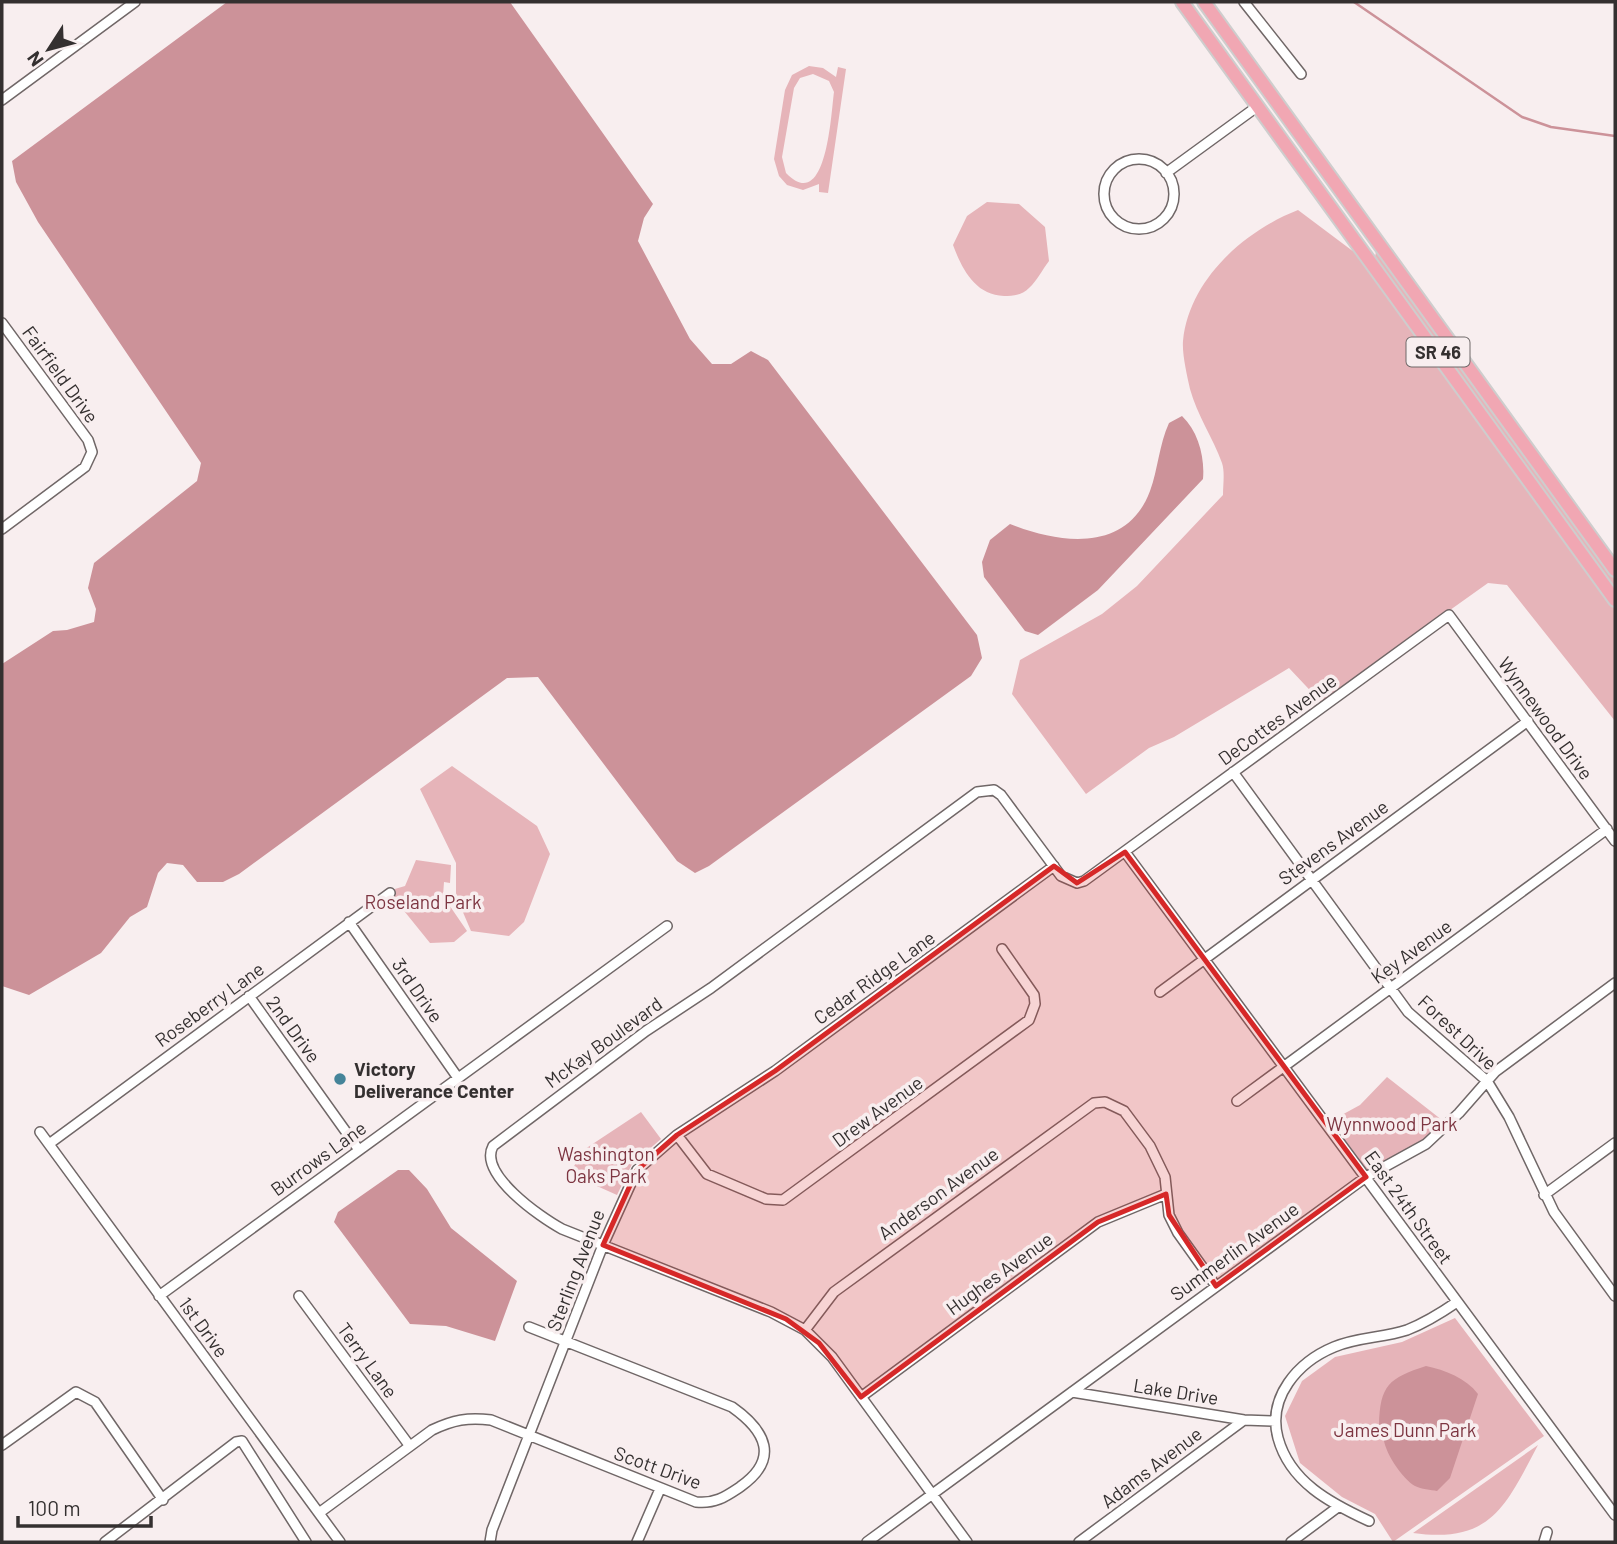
<svg xmlns="http://www.w3.org/2000/svg" width="1617" height="1544" font-family="Barlow,sans-serif">
  <style>
    .green { fill: #e6b4b9; fill-rule: evenodd }
    .water { fill: #cc9299 }
    .lines { fill: none; stroke-linecap: round; stroke-linejoin: round }
    .stream { stroke: #cc9299; stroke-width: 2.5 }
    .minor-casing { stroke: #706767; stroke-width: 12 }
    .major-casing { stroke: #cecdcd; stroke-width: 16 }
    .minor { stroke: #fff; stroke-width: 9 }
    .major { stroke: #f1a7b3; stroke-width: 12 }
    .marked { fill: #d62828; fill-opacity: 0.2; stroke: #d62828; stroke-width: 5; stroke-linejoin: round }
    .poi-dot { fill: #458499; stroke: #f8eeef; stroke-width: 2.5 }
    .labels { text-anchor: middle; dominant-baseline: central; stroke-width: 7; stroke-linejoin: round; paint-order: stroke }
    .shield { fill: #f8eeef; stroke: #6f6969; stroke-width: 2 }
    .shield-label { font-size: 18px; font-weight: bold; fill: #343030 }
    .street-label { font-size: 19px; fill: #343030; stroke: #f8eeef }
    .park-label { font-size: 19px; fill: #7d3541; stroke: #f8eeef }
    .poi-label { font-size: 19px; font-weight: bold; fill: #343030; stroke: #f8eeef; text-anchor: start }
  </style>
  <rect width="100%" height="100%" fill="#f8eeef"/>
  <path class="green" d="M809,66L823,68L836,77L838,67L846,69L828,193L819,192V184L803,190L787,185L779,176L774,159L785,90L792,75ZM813,74L829,81L834,92C831,113 827,215 786,173L782,157L794,88L800,78Z
    M987,202L1019,204L1045,227L1049,261C1042,270 1037,281 1029,288C1023,295 1013,296 1004,296C975,295 962,269 953,245L967,216Z
    M1298,210L1362,258L1615,608V721L1507,585L1488,583L1321,702L1289,668L1174,737L1149,748L1086,794L1012,694L1020,660L1102,614L1137,586L1223,495C1223,485 1225,472 1222,463C1213,438 1197,415 1190,389C1187,375 1182,354 1183,341C1189,280 1244,231 1298,210Z
    M1377,247L1615,579V591L1375,257Z
    M452,766L537,826L550,854L524,922L509,936L471,931L456,896V863L420,789Z
    M416,860L451,865L450,883L444,882L443,896L467,931L454,942L430,943L388,891L405,886Z
    M1387,1077L1447,1124L1425,1142L1365,1175L1327,1123L1360,1105Z
    M641,1112L661,1139L632,1164L617,1195L570,1174L582,1151Z
    M1455,1318L1544,1436L1393,1542L1375,1514L1342,1497L1300,1463L1285,1416L1302,1381L1335,1357L1402,1342Z
    M1538,1445C1506,1505 1492,1544 1413,1533Z"/>
  <path class="water" d="M227,2H510L653,204L644,218L638,241L690,339L712,364H731L751,351L768,360L977,635L982,658L971,676L709,866L695,873L677,861L538,677L507,678L239,874L223,882H197L183,865L167,863L158,873L147,907L130,917L101,953L29,995L2,986V664L53,631L67,630L94,622L96,609L88,588L94,563L197,481L201,463L38,222L16,182L12,161Z
    M1182,416C1198,431 1205,457 1203,479L1098,590L1038,635L1025,631L984,577L982,562L990,540L1010,524C1060,544 1127,553 1150,491C1158,469 1159,445 1169,423Z
    M398,1170H409L427,1189L451,1228L517,1281L495,1341L446,1326L410,1324L334,1222L338,1212Z
    M1426,1366C1445,1370 1466,1378 1478,1394L1450,1478L1437,1491C1431,1490 1421,1489 1415,1486C1401,1478 1379,1445 1384,1430L1379,1425C1380,1385 1389,1378 1426,1366Z"/>
  <g class="lines">
    <path class="stream" d="M1354,2L1522,117L1551,127L1615,136"/>
    <defs>
      <path id="minor" d="M1244,2L1301,74
        M2,100L135,2
        M1104 194a35 35 0 1 1 70 0a35 35 0 1 1-70 0Z
        M1166,173L1258,106
        M2,323L88,440L92,452L85,467L2,529
        M1233,772L1408,1012L1487,1081L1509,1117L1554,1212L1615,1296
        M1125,852L1615,1515
        M349,922L458,1078
        M1160,992L1528,721
        M249,996L359,1150
        M1237,1101L1607,829
        M40,1132L340,1542
        M677,1135L707,1174L766,1199L783,1200L1029,1020L1035,1004L1034,995L1002,949
        M49,1144L390,893
        M1544,1195L1615,1143
        M159,1296L667,926
        M299,1296L409,1445
        M805,1330L834,1292L1094,1103L1105,1102L1124,1111L1150,1146L1165,1177L1169,1215L1178,1233L1216,1286
        M1072,1392L1244,1420L1275,1421
        M861,1397L1098,1222L1166,1194
        M2,1445L76,1392L95,1402L163,1500
        M319,1513L432,1430C453,1420 468,1417 491,1420L696,1502C715,1504 725,1497 740,1487C780,1459 766,1431 732,1407L529,1327
        M1369,1521C1330,1503 1290,1482 1278,1438C1267,1397 1298,1362 1334,1347C1357,1337 1383,1338 1407,1330C1425,1323 1441,1313 1457,1302
        M105,1542L236,1442L242,1441L306,1542
        M490,1542L492,1530L603,1245L637,1170L677,1135L775,1071L1054,866
        M637,1542L660,1489
        M867,1542L1366,1177L1426,1144L1459,1113L1495,1072L1615,983
        M967,1542L832,1357L805,1330L771,1312L562,1229C540,1217 478,1174 493,1146L646,1031L711,988L977,792L994,790L1001,795L1061,876L1077,883L1084,881L1449,615L1615,841
        M1079,1542L1244,1420
        M1291,1542L1338,1507
        M1544,1542L1547,1532"/>
      <path id="major" d="M1182,2L1615,600
        M1204,2L1615,570"/>
    </defs>
    <use href="#minor" class="minor-casing"/>
    <use href="#major" class="major-casing"/>
    <use href="#minor" class="minor"/>
    <use href="#major" class="major"/>
  </g>
  <path class="marked" d="M1125,852L1366,1177L1216,1286L1169,1215L1166,1194L1098,1222L861,1397L819,1343L786,1319L603,1245L637,1170L677,1135L775,1071L1054,866L1077,883Z"/>
  <circle class="poi-dot" cx="340" cy="1079" r="7"/>
  <g class="labels">
    <rect class="shield" x="1406.5" y="337.5" width="63" height="29" rx="5"/>
    <g class="shield-label">
      <text x="1438" y="352">SR 46</text>
    </g>
    <g class="street-label">
      <text transform="translate(61 374) rotate(54)">Fairfield Drive</text>
      <text transform="translate(1546 718) rotate(54)">Wynnewood Drive</text>
      <text transform="translate(1277 719) rotate(-36)">DeCottes Avenue</text>
      <text transform="translate(1333 842) rotate(-36)">Stevens Avenue</text>
      <text transform="translate(1411 951) rotate(-36)">Key Avenue</text>
      <text transform="translate(874 977) rotate(-36)">Cedar Ridge Lane</text>
      <text transform="translate(418 990) rotate(55)">3rd Drive</text>
      <text transform="translate(209 1004) rotate(-36)">Roseberry Lane</text>
      <text transform="translate(294 1029) rotate(54)">2nd Drive</text>
      <text transform="translate(1458 1032) rotate(43)">Forest Drive</text>
      <text transform="translate(603 1042) rotate(-36)">McKay Boulevard</text>
      <text transform="translate(877 1111) rotate(-36)">Drew Avenue</text>
      <text transform="translate(318 1158) rotate(-36)">Burrows Lane</text>
      <text transform="translate(938 1193) rotate(-36)">Anderson Avenue</text>
      <text transform="translate(1409 1207) rotate(54)">East 24th Street</text>
      <text transform="translate(1234 1251) rotate(-36)">Summerlin Avenue</text>
      <text transform="translate(575 1270) rotate(-69)">Sterling Avenue</text>
      <text transform="translate(999 1273) rotate(-36)">Hughes Avenue</text>
      <text transform="translate(204 1327) rotate(54)">1st Drive</text>
      <text transform="translate(368 1360) rotate(54)">Terry Lane</text>
      <text transform="translate(1176 1391) rotate(9)">Lake Drive</text>
      <text transform="translate(658 1467) rotate(20)">Scott Drive</text>
      <text transform="translate(1151 1467) rotate(-37)">Adams Avenue</text>
    </g>
    <g class="park-label">
      <text x="423" y="901">Roseland Park</text>
      <text x="1392" y="1123">Wynnwood Park</text>
      <text x="606" y="1153">Washington<tspan x="606" dy="22">Oaks Park</tspan></text>
      <text x="1405" y="1429">James Dunn Park</text>
    </g>
    <g class="poi-label">
      <text x="354" y="1068">Victory<tspan x="354" dy="22">Deliverance Center</tspan></text>
    </g>
  </g>
  <rect width="1617" height="1544" fill="none" stroke="#343030" stroke-width="7"/>
  <g transform="translate(49 49) rotate(234)" stroke="#f8eeef" stroke-width="5" paint-order="stroke">
  <path d="M0-5L12 26L0 18L-12 26Z" fill="#343030"/>
  <text y="-10" font-size="19" font-weight="bold" text-anchor="middle" fill="#343030">N</text>
  </g>
  <path d="M18 1516v10h133v-10" fill="none" stroke="#343030" stroke-width="3.5"/>
  <text x="28" y="1516" font-size="21" fill="#343030" stroke="#f8eeef" stroke-width="5" paint-order="stroke">100 m</text>
</svg>
